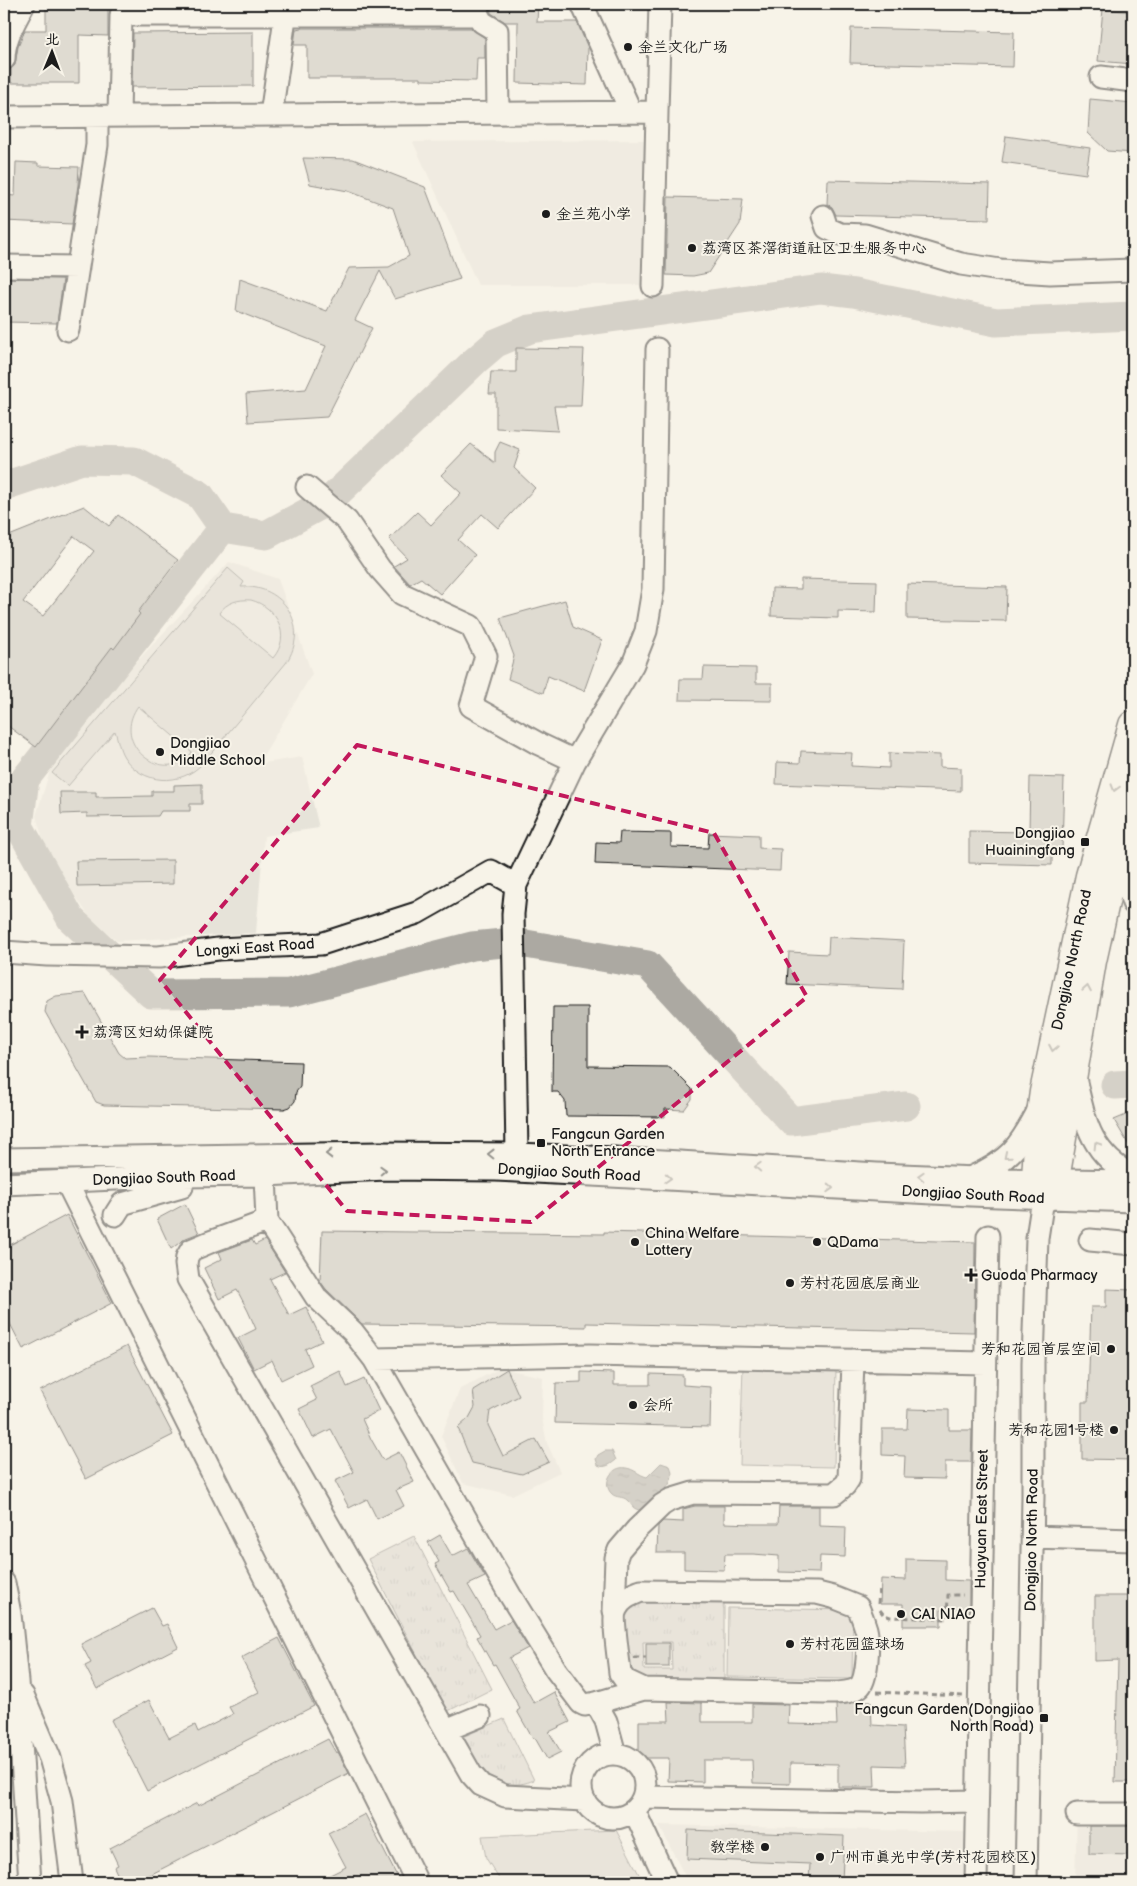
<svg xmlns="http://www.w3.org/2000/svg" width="1137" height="1886" font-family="'Balsamiq Sans','LXGW WenKai TC',sans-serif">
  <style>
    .built { fill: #e6e3d9 }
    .grass { fill: url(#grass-tufts); stroke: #7a7874; fill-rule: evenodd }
    .park { fill: #d7d3cb; stroke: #7a7874; fill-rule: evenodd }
    .water { fill: url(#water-ripples); stroke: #72716c }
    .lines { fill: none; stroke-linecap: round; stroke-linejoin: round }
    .river { stroke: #aca9a2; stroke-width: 29 }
    .building { fill: #c0beb5; stroke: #1c1c1c; fill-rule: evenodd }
    .minor-casing { stroke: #1c1c1c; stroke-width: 25 }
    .major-casing { stroke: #1c1c1c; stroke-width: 31 }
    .path { stroke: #1c1c1c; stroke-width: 3; stroke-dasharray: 5 4; stroke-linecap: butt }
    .minor { stroke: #f7f3e8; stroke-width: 21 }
    .major { stroke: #f7f3e8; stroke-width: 28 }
    .oneway { stroke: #94928c }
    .marked { fill: none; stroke: #c2185b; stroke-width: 4; stroke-dasharray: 10 6; stroke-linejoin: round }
    .poi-dot { fill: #1c1c1c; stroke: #f7f3e8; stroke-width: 2 }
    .labels { text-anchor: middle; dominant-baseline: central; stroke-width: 4; stroke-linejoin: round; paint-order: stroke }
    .poi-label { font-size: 15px; fill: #1c1c1c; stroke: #f7f3e8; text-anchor: start }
    .street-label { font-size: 15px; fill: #1c1c1c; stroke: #f7f3e8 }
  </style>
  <defs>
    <pattern id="grass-tufts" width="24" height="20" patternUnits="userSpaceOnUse" patternTransform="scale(1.25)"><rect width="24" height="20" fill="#d7d3cb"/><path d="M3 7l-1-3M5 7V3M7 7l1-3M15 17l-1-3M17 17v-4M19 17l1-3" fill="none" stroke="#b8b5ae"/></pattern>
    <pattern id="water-ripples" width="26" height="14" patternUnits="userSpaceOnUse" patternTransform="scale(1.25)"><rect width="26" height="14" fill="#aca9a2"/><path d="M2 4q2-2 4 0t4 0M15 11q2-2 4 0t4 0" fill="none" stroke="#8b8983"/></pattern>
  </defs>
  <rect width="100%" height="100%" fill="#f7f3e8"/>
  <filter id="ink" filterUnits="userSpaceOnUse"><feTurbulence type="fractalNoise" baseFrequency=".02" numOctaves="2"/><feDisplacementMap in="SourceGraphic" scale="10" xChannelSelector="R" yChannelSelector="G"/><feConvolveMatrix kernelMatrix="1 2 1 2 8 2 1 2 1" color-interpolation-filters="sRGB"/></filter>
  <g filter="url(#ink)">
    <path class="built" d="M646,140L648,285H478L413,142Z
      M229,562L278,579L312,674L258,764L302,757L319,828L264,836L256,933L117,941L91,919L48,856L36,816L57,748Z
      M500,1368L543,1377L542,1418L547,1443L560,1472L512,1495L463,1483L441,1436L460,1389Z
      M1077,1814L1133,1816V1882H1075Z
      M659,1825L966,1832L965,1882H688Z"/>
    <path class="grass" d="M414,1536L492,1689L446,1712L368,1559Z
      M724,1595V1684L670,1683L626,1676L620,1612L631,1600ZM643,1642H671L672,1670H644Z
      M504,1719L534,1780C516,1788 498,1784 483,1773L460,1738Z"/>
    <path class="park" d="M228,568L244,582L241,587C283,584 311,626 286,663L203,763C181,787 142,785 124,757C119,749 118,740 115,731L68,786L52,773ZM251,600C277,607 292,636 273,658L219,613C227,602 238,599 251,600ZM138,706L192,752C167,787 109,746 138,706Z
      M743,1366L836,1368L834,1467L740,1465Z
      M728,1608L853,1610L852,1679L727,1677Z
      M616,1830L643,1882H501L486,1858L482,1836Z"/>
    <path class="water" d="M605,1451H612L616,1460C611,1464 605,1469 598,1465L596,1459L598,1455Z
      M661,1463L670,1466C679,1485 654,1500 642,1510C632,1510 633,1505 627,1500C623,1496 616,1498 612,1494C601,1484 612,1465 626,1468C634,1469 639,1475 647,1477Z"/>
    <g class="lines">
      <path class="river" d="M4,486L82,460L134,461L200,495L223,528L266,535L330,500L475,361L496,343L530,329L821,289L854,293L996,322L1133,316
        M223,528L25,779L19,826L71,919L151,994L289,993L472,946L514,942L648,965L791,1121L906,1106
        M1115,1085L1133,1084"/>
    </g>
    <path class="building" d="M46,4H108V36L79,35V83H11V69L15,65L18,47L25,30H46Z
      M490,4H538L537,22H577L588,48L587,85L517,83L518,22H505L491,13Z
      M1103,9L1133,12V64L1098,61Z
      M301,28H471L485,38V58H477L476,81L421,80V78H307V45H294L296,29Z
      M851,28L1014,32L1013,67L850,63Z
      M253,32V86L132,87L133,33Z
      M1090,99L1133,103V153L1107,151L1088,133Z
      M1006,136L1090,148L1086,174L1002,162Z
      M303,158L353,159L425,187L460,279L395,299L380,271L355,320L372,328L327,417L248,422L246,394L306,389L326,346L236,311L240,279L327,311L349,268L389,267L409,256L393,208L348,191L310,184Z
      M16,162L38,163V166L79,167L78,185L72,224L4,221V195L15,196Z
      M828,180L990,184L989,219L836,215L832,207L827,204Z
      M668,197L743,199L740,224L708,273L693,276L666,275Z
      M4,278L63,279L57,323L4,322Z
      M516,348L584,349L581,406H554L558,431L496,428V394H489L491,372H516Z
      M500,442L520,450L514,468L535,488L498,528L482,514L458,540L475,555L440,594L421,578L410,584L394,566L407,558L389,539L417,512L431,525L461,493L441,475L471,444L495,463V452Z
      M84,506L109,526L118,515L178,560L138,612L140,614L114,649L112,647L36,747L4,723V538ZM74,536L94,551L43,616L23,602Z
      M801,579L877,581L876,612L838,611V618L771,616L772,588L801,589Z
      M907,584L1007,587L1006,621L907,619Z
      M565,600L573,627L602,640L584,691L548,676L543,693L508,679L514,656L500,618Z
      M704,667L756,668V683H772V701L679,700L680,679H703Z
      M801,751L852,753L851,766L889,768V753L940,755V767L961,768V791L776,784L777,762L800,763Z
      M1030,777L1064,778L1062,850H1052V865L969,863V831L1029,832Z
      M202,784V804H190V811H161L158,816L87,817V813L61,814L60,792H96V797L152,796V791H174V785Z
      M620,832L671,833V847L708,848L709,833L759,835V848L781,849L780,871L595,864L596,842L619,843Z
      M173,860V884L77,886L76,861Z
      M829,937L904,941L902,989L787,984L789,952L828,954Z
      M85,993L119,1053L125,1058L149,1057L301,1062L300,1087L296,1092L295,1101L290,1107L284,1109L104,1105L96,1102L45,1012L47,1001L56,996Z
      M553,1007H588V1066L670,1067L692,1089V1099L684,1110L665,1109V1117L566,1116L565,1101L558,1092H552Z
      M1133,1112V1152L1114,1120Z
      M185,1204L199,1233L186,1238L171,1249L157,1219Z
      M67,1215L112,1303L23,1349L4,1312V1248Z
      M322,1231L604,1234V1232L975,1242L974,1332L586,1323V1327L362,1324L326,1289L320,1281Z
      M252,1240L255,1245L265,1240L285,1272L270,1279L289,1315L306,1307L322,1341L305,1349L312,1365L281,1380L272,1360L254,1369L238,1338L256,1329L248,1311L237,1290L219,1299L204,1268L222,1259L219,1252Z
      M1106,1289L1133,1290V1460L1082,1459V1402H1088L1091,1307H1106Z
      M127,1346L173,1435L86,1479L40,1391Z
      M507,1369L519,1396L490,1411L488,1425L503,1456L536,1439L549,1462L522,1474L472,1463L458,1428L469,1418L475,1407L473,1390Z
      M340,1371L347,1387L364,1379L379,1411L362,1419L371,1439L383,1460L399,1452L414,1482L396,1490L404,1506L377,1519L367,1499L349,1508L335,1481L354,1472L331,1429L313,1438L299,1409L317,1400L310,1386Z
      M581,1372L614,1373V1385H650V1374L683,1375V1385L711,1387L710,1427L555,1423L556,1383L581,1382Z
      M908,1409L949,1410V1430H972L971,1462H945V1479L904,1478L905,1456L882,1455V1429H907Z
      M695,1506H724V1523L754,1524H778L779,1506H819V1526L846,1527L845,1557L820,1556L819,1573L779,1572V1556L753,1554H725L724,1570L684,1569V1553H657L658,1526L663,1521L683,1522V1509Z
      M440,1535L452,1556L468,1548L485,1577L468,1585L494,1629L511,1620L528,1648L509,1658L534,1703L554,1692L570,1722L549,1732L561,1752L547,1759L535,1738L533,1739L517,1711L520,1709L495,1664L493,1665L477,1637L480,1635L454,1591L451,1592L435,1564L439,1562L428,1542Z
      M906,1559L945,1560V1580L969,1581V1610H941V1626H903V1604H880L881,1579L906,1580Z
      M1095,1596H1133V1782H1115L1118,1660L1095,1661Z
      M152,1608L162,1626L167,1624L178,1647L97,1689L85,1666L91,1663L81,1644Z
      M279,1638L314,1706L147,1791L111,1720L149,1700L169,1738L195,1725L198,1732L233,1714L229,1707L259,1692L241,1658Z
      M646,1643H669V1667H646Z
      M860,1701H871L872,1725L903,1727L905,1766L874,1765L875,1787H838V1764L790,1763V1784L753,1783L752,1760H703V1782L668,1781L669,1758H639V1721H669L668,1702L702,1703V1722H752V1704L789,1705L788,1724L837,1725L836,1705Z
      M328,1739L336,1753L338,1752L349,1773L136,1882H121L114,1867L118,1865L110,1848L197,1803L198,1806Z
      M365,1814L400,1882H316L346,1867L328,1833Z
      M1089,1826H1133V1855L1089,1854Z
      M688,1830L844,1836L842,1882H809L810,1864L687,1859Z"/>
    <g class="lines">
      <defs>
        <path id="minor" d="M582,4L631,112
          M478,15L482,22L497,31L498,113
          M4,59C4,38 15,22 24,4
          M1101,77L1133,81
          M271,115L287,4
          M119,116L121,15H478L477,4
          M4,117L657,112L660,4
          M823,216L827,228L840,234L865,235L961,264L1000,270L1050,273L1133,270
          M4,266L78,267
          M653,286L657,112
          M68,330L97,145V116
          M307,487L347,521L380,569L402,594L471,626L486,656L471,706L539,744L575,761
          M1117,853L1133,903
          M4,952L47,955L159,957L218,949L321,944L417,913L491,871L516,885
          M1075,1078C1085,1121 1090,1154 1133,1176
          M517,1154L513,914L516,885L575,761L633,664L646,631L653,589L657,349
          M4,1159L379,1153L517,1154L614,1158L877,1174L1001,1179L1133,1181
          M265,1175L267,1221L316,1297L353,1332L374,1359L510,1595L556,1670L581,1703L585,1705L596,1703L644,1689L824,1693C835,1693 850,1694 859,1687C868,1680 869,1641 866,1629C864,1622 861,1614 858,1607L833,1597L817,1593L641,1591C631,1595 620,1599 616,1610C612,1617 619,1662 620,1673L625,1680L644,1689
          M972,1177C1009,1161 1020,1146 1038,1111
          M66,1181L417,1882
          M4,1184L182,1176L265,1175L386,1169L496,1170L971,1195L1133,1201
          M115,1215L122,1204L182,1187V1176
          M267,1221L210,1242L191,1250L187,1257L186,1264L188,1279L471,1774L481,1785L505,1796L584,1800
          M1090,1240L1133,1244
          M374,1359L590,1355L985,1363
          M1032,1537L1133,1540
          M4,1583L10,1614L17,1681L30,1882
          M614,1611L616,1558L619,1550L637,1529L662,1505L670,1500L693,1493L834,1494L845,1485L849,1479L853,1360
          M23,1695L50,1758L62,1801L72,1882
          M596,1703L606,1721L615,1754
          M446,1730L480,1716
          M581 1786a32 32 0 1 1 64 0a32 32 0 1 1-64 0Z
          M643,1797L920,1802L977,1801
          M634,1810L667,1882
          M1077,1814H1133
          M976,1882L988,1236
          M1026,1882L1033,1496V1363L1037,1238L1043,1199"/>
        <path id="major" d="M1043,1199L1036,1179L1039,1128L1044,1092L1090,876L1133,725
          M1043,1199L1055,1179L1092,961L1113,866L1133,791"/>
      </defs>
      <use href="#minor" class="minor-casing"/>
      <use href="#major" class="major-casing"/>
      <path class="path" d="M878,1604L879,1590
        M880,1610L883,1614L890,1617L947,1619L948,1595H963
        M634,1658H646
        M877,1692L963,1696"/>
      <use href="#minor" class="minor"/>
      <use href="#major" class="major"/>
    </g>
    <defs><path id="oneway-chevron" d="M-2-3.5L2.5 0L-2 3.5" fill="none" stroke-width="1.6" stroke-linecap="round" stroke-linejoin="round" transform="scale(1.25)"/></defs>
    <g class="oneway">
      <use href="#oneway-chevron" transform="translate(1115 788) rotate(106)"/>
      <use href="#oneway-chevron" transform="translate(1087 989) rotate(-80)"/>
      <use href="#oneway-chevron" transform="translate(1053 1048) rotate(101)"/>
      <use href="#oneway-chevron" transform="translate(1097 1145) rotate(-122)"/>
      <use href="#oneway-chevron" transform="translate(329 1154) rotate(179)"/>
      <use href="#oneway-chevron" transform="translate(491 1154) rotate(-179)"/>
      <use href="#oneway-chevron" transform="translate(1007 1156) rotate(140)"/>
      <use href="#oneway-chevron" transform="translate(758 1167) rotate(-177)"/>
      <use href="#oneway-chevron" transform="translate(383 1170) rotate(-2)"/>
      <use href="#oneway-chevron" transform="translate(921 1176) rotate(-178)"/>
      <use href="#oneway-chevron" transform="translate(668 1178) rotate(3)"/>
      <use href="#oneway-chevron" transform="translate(830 1188) rotate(3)"/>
    </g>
  </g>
  <path d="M0 0H1137V1886H0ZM357,745L714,833L807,997L531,1222L347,1211L160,980Z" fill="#f7f3e8" fill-opacity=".55" fill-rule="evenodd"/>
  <path class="marked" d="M357,745L714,833L807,997L531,1222L347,1211L160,980Z"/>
  <g class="poi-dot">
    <circle cx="628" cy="47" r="5"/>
    <circle cx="546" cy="214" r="5"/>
    <circle cx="692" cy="248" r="5"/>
    <circle cx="160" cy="752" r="5"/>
    <rect x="1080" y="837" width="10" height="10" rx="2.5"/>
    <path d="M79.5 1024.5h5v5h5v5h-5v5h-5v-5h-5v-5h5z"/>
    <rect x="536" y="1138" width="10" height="10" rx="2.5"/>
    <circle cx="635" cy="1242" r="5"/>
    <circle cx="817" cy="1242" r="5"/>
    <path d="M968.5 1267.5h5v5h5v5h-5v5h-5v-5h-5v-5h5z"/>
    <circle cx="790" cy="1283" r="5"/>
    <circle cx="1111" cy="1349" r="5"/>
    <circle cx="633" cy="1405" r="5"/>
    <circle cx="1114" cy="1430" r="5"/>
    <circle cx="901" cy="1614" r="5"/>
    <circle cx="790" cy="1644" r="5"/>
    <rect x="1039" y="1713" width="10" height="10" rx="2.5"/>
    <circle cx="765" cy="1847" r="5"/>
    <circle cx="820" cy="1857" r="5"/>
  </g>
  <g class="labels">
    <g class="poi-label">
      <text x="638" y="47">金兰文化广场</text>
      <text x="556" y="214">金兰苑小学</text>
      <text x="702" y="248">荔湾区茶滘街道社区卫生服务中心</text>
      <text x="170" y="743">Dongjiao<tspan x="170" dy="17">Middle School</tspan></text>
      <text x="1075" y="833" text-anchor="end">Dongjiao<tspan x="1075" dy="17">Huainingfang</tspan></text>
      <text x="93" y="1032">荔湾区妇幼保健院</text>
      <text x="551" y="1134">Fangcun Garden<tspan x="551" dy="17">North Entrance</tspan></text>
      <text x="645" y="1233">China Welfare<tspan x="645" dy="17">Lottery</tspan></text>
      <text x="827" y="1242">QDama</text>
      <text x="981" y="1275">Guoda Pharmacy</text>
      <text x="800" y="1283">芳村花园底层商业</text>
      <text x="1101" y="1349" text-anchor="end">芳和花园首层空间</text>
      <text x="643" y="1405">会所</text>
      <text x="1104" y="1430" text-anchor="end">芳和花园1号楼</text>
      <text x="911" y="1614">CAI NIAO</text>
      <text x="800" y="1644">芳村花园篮球场</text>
      <text x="1034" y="1709" text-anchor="end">Fangcun Garden(Dongjiao<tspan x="1034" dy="17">North Road)</tspan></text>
      <text x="755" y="1847" text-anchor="end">教学楼</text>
      <text x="830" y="1857">广州市真光中学(芳村花园校区)</text>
    </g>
    <g class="street-label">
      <text transform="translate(255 948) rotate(-4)">Longxi East Road</text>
      <text transform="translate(1072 960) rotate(-78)">Dongjiao North Road</text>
      <text transform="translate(569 1173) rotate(3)">Dongjiao South Road</text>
      <text transform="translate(164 1178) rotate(-2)">Dongjiao South Road</text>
      <text transform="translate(973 1195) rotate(3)">Dongjiao South Road</text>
      <text transform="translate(982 1519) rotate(-89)">Huayuan East Street</text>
      <text transform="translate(1032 1540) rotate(-89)">Dongjiao North Road</text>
    </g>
  </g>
  <rect width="1137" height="1886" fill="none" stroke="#f7f3e8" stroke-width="20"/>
  <rect x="10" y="10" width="1117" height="1866" fill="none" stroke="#1c1c1c" stroke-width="2" filter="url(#ink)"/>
  <g transform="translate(52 52) rotate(1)" stroke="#f7f3e8" stroke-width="4" paint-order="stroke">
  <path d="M0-4L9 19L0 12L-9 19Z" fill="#1c1c1c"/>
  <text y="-8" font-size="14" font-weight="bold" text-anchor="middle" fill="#1c1c1c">北</text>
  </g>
</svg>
